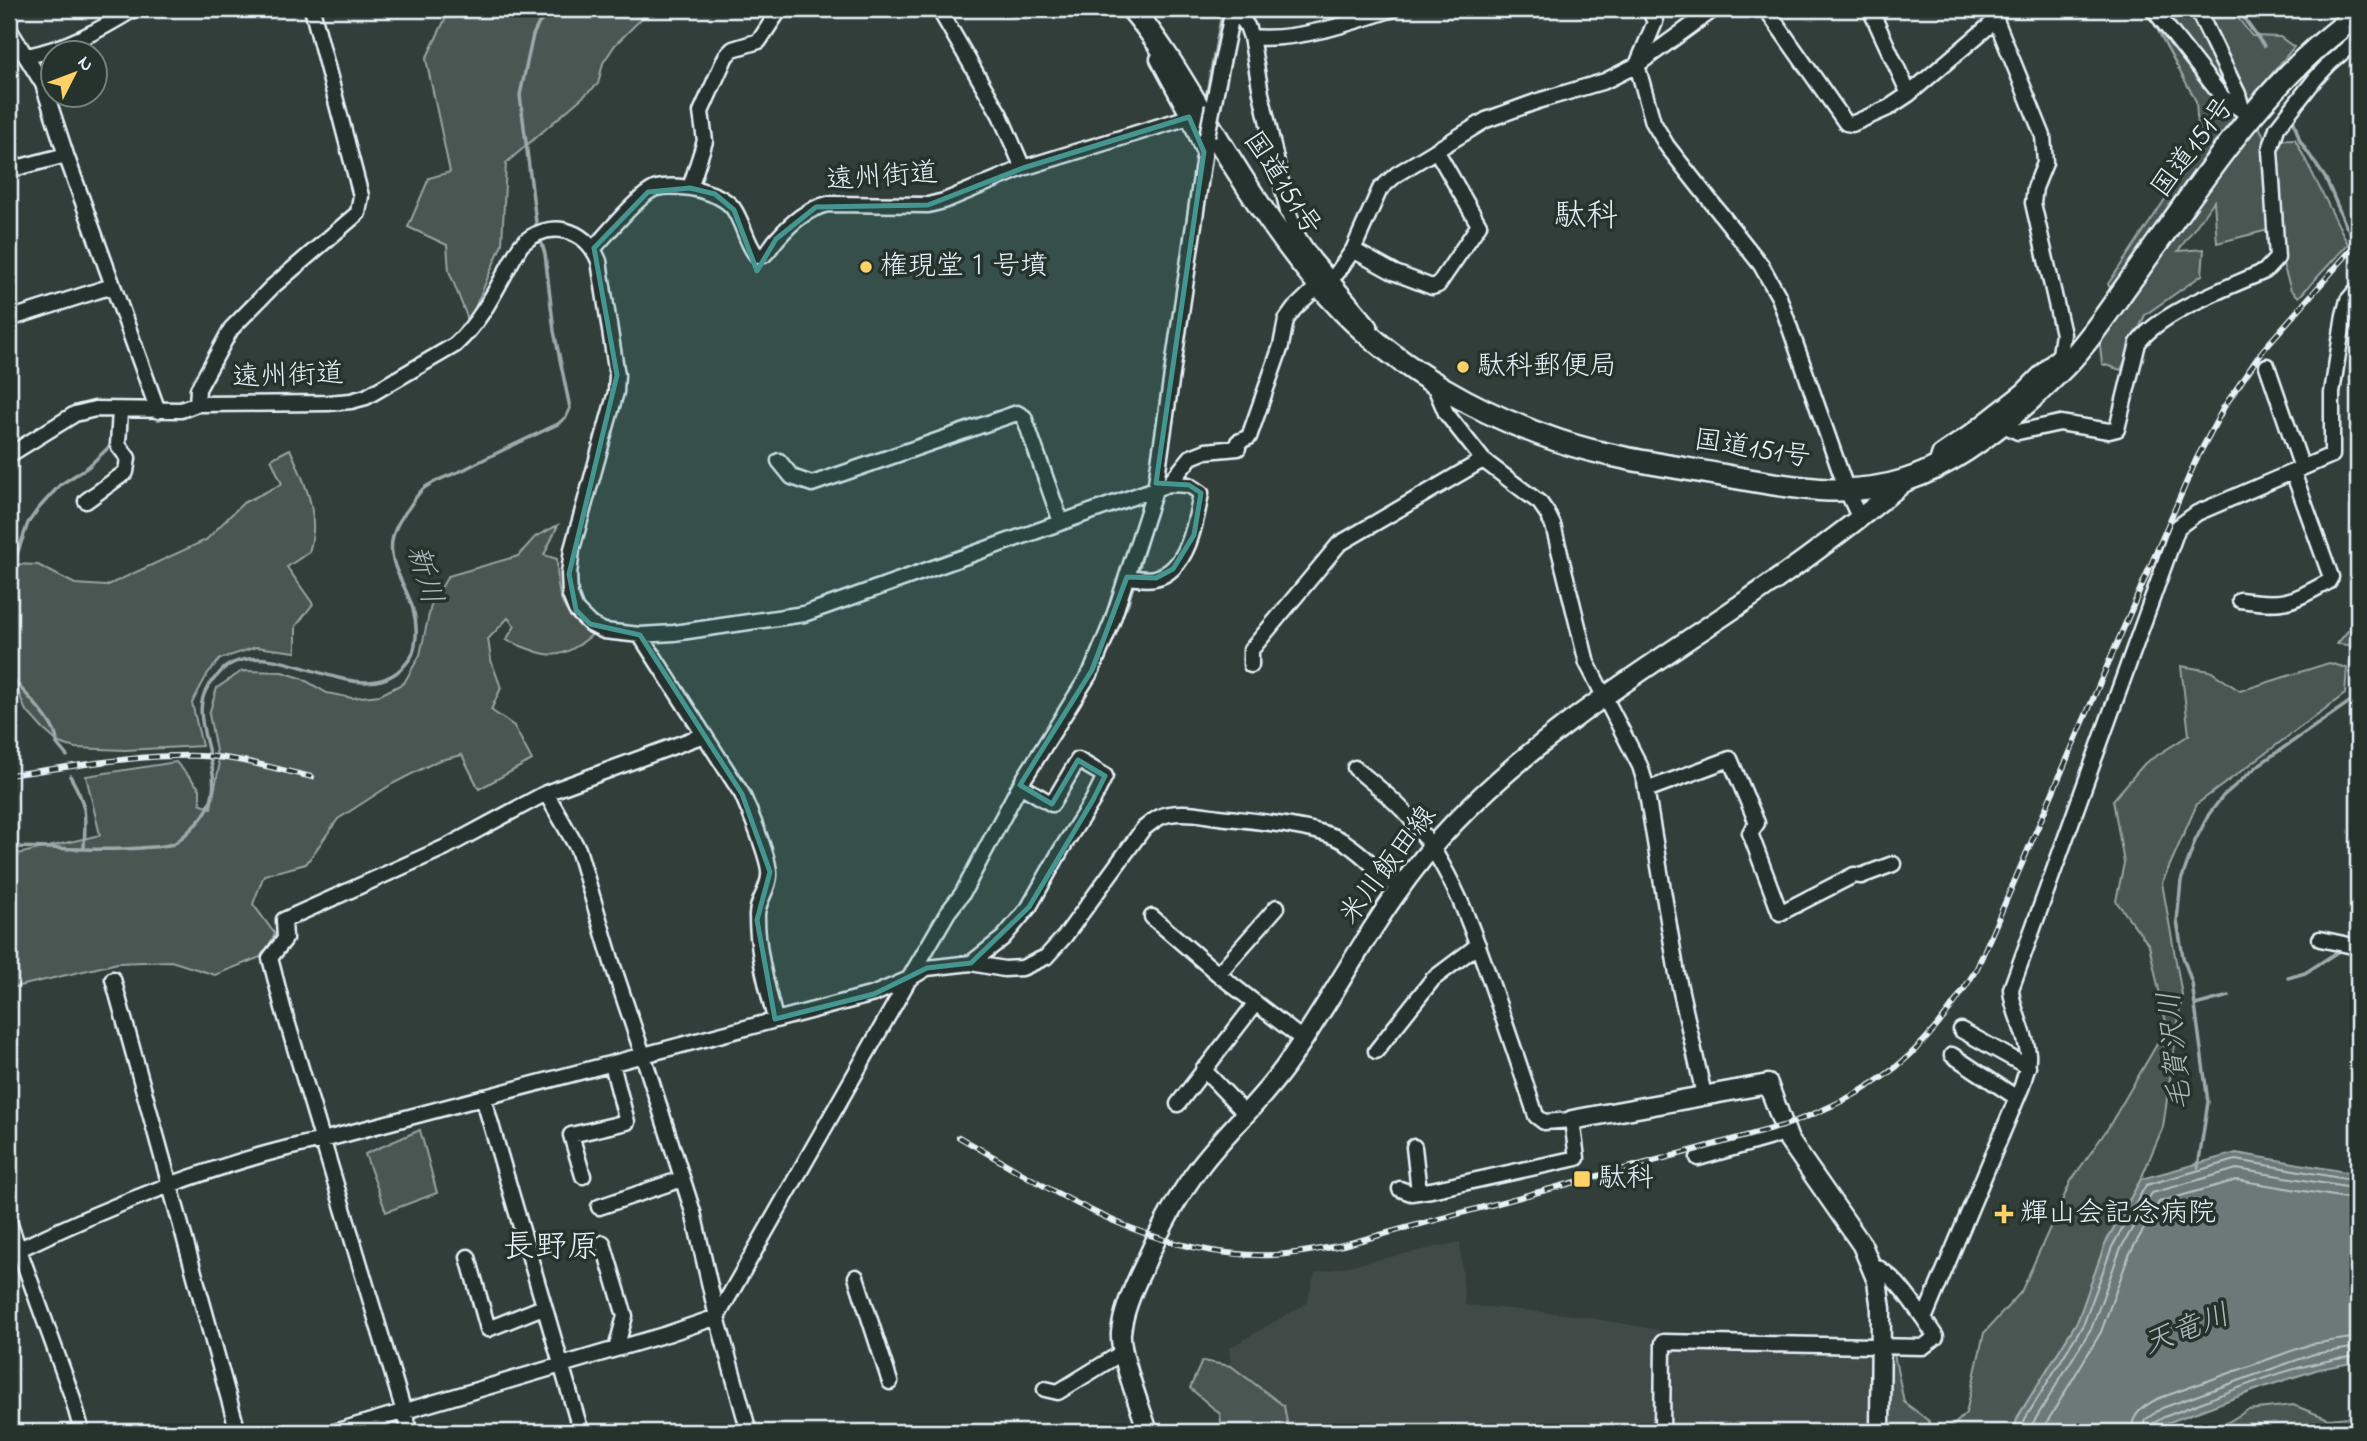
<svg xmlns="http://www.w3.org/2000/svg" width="2367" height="1441" font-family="'Indie Flower','Klee One',sans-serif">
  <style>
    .built { fill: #3f4b46 }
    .green { fill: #495651; stroke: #98a4a4; stroke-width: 2 }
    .water { fill: #6d7978; stroke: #9ea9ab; stroke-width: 2 }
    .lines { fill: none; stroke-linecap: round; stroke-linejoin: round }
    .shore { stroke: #b7c1c5; stroke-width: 2 }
    .stream { stroke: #9ea9ab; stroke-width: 3.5 }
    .minor-casing { stroke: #e8f1f8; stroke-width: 19 }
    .major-casing { stroke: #e8f1f8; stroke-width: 23 }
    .highway-casing { stroke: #e8f1f8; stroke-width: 26 }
    .minor { stroke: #26332d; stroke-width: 14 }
    .major { stroke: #26332d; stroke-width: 18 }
    .highway { stroke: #26332d; stroke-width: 21 }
    .rail-casing { stroke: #e8f1f8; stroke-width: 6 }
    .rail { stroke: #26332d; stroke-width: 3.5; stroke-dasharray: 10; stroke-linecap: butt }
    .minor-bridge-casing { stroke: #e8f1f8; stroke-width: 19; stroke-linecap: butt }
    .minor-bridge { stroke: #26332d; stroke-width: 14 }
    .marked { fill: #459590; fill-opacity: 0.2; stroke: #459590; stroke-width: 5; stroke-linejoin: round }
    .poi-dot { fill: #ffd166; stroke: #26332d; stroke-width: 2.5 }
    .labels { text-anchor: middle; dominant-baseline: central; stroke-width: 7; stroke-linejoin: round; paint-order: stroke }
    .street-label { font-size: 28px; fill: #e8f1f8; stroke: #26332d }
    .poi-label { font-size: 28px; fill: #e8f1f8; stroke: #26332d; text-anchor: start }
    .water-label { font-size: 30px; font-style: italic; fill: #b1bbbe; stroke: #26332d }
    .quarter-label { font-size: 32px; fill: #e8f1f8; stroke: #26332d }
  </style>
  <rect width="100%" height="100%" fill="#323e39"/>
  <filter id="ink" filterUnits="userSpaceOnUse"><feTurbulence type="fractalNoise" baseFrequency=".0143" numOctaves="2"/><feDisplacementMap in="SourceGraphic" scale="14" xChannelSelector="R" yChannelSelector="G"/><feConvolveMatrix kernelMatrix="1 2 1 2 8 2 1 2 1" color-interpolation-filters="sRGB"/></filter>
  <g filter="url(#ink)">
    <path class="built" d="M1460,1242L1465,1305L1574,1315L1659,1330L1657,1432H1291L1284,1406L1231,1366L1229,1348L1307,1303L1315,1273Z
      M1677,1349L1870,1353L1875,1357L1874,1432H1669V1355Z"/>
    <path class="green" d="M450,9H658L642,18L615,45L603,63L598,84L506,163L502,244L469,322L449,271L447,245L408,227L429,178L450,172L426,59Z
      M2146,9H2231L2252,36L2280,37L2294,47L2247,104L2266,140L2295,139L2348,244L2299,297L2291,290L2272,229L2217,243L2214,201L2178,251L2204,249L2202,275L2145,315L2121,370L2102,364L2099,336L2121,310L2108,284L2199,149L2196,101Z
      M290,449C305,483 321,515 309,552L287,567L313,604L296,626V652L256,647L220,659L208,673L192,703L202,746L125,750L75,748L59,743L43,729L25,709L9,666V568L12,564L38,565L75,584L106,586L206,540L243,503L282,484L271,459Z
      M558,525L544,555L557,559C558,602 559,609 593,634C557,665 547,656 506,640L515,626L508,618L488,639L491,660L501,688L491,710L514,726L532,760L479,789L462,755L437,761L392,784L338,819L306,864L264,875L253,904L275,934L263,956L215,975L171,961L118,963L15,987L9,991V856L100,835L86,776L176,762L200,789V803L211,808L219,767L209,714L217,688L242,671L282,672L301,678L327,693L352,698L380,695L404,683L420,655L431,605L448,576L518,556L535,537Z
      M2358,625V646L2337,644L2352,626Z
      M2329,663L2347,668L2345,694L2197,804L2162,883L2182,995L2163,1127L2141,1179L2105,1244L2078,1320L2018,1416L2013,1432H1947L1966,1413L1984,1333L2021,1292L2071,1181L2108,1128L2167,1027L2149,945L2116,901L2124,863L2113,800L2145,763L2189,735L2181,666L2210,671L2240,691Z
      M420,1130L437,1193L386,1212L365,1154Z
      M1890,1354H1894L1904,1402L1929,1421L1931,1432H1885Z
      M1202,1361L1231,1366L1284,1406L1289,1432H1222L1220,1414L1190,1388Z
      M2293,1405L2329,1419L2358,1416V1432H2212L2248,1410Z"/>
    <path class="water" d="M2236,1153L2358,1174V1362L2319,1369L2264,1387L2167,1423L2152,1432H2013L2018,1417L2078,1320L2105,1244L2141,1179Z"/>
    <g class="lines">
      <path class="shore" d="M2021,1432L2025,1419L2084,1323L2112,1247L2146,1185L2236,1160L2358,1181
        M2030,1432L2033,1423L2092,1327L2120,1250L2152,1193L2237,1169L2358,1189
        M2041,1432L2101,1332L2129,1255L2159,1202L2237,1180L2358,1200
        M2131,1432C2132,1414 2142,1407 2157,1399L2311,1344L2358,1337
        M2141,1432L2145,1420L2162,1408L2314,1354L2358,1347
        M2150,1432L2152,1424L2164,1417C2227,1393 2292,1363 2358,1356"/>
      <path class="stream" d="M2237,9L2264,46
        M1206,98L1222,14
        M2292,116L2300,141L2326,179L2346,226L2358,240
        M537,230L520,95L533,35L539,23L555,9
        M1138,571L1157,505
        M9,577L28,523L38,509L60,485L88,467L109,447
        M1119,622L1128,603L1134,582
        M9,639L11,655L9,661
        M9,675C22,691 59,724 57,744L67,756
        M70,776C87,805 86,814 84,847
        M9,847C53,847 97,852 141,848C151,847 163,847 173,844C180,841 187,833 193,827C248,778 170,718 217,676C221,671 227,665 233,663C289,639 369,721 411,657C415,651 415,644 416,637C420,583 365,561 408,509C413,502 418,493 424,488C435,480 451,475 463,470C494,454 526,439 558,424L566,417L570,408L554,331L545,254L540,237
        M2288,978L2305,973L2342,949
        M2195,1005L2229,996
        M2198,1167L2208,1102L2192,983L2183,957L2177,921L2181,881L2195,841L2209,814L2223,796L2260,764L2358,696"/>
      <defs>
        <path id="minor" d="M939,9L1000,115L1023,168
          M1235,9L1247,26L1251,37L1261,93L1288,212L1298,237L1313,259L1370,326
          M1649,9L1655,22L1637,65L1653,122L1667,146L1761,265L1779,297L1847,491L1860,519
          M1766,9L1846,123L1852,124L1888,108L1909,94L1996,20
          M1870,9L1909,94
          M2153,9L2223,98L2242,110
          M2197,9L2238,94L2243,112
          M9,29L43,84L66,155L158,411
          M1251,37C1294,42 1351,23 1393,9
          M27,56C67,48 100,30 134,9
          M1158,59L1189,117L1203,151
          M1213,106L1233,9
          M9,170L66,155
          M690,188L705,141L701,112L726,56L733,49L759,41L780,9
          M594,248C606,235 642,191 657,188C669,185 688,187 700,190C713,194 725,198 733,208C743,222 748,248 758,256L764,255C770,250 773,243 778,238C792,222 807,209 828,204L928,205L944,201L1023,168L1189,117
          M1353,250L1393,272L1432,287L1438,285L1479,225L1436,150
          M1321,288L1337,273L1353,250L1380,189L1397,174L1486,120L1538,101L1605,81L1637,65L1714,9
          M9,319L112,286
          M2267,366L2302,468
          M1433,382L1446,413L1483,460L1540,503L1547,513L1553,525L1587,663L1640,766L1645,782L1677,974L1704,1095
          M197,404L198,389L231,329L272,287L358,213L361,196L312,9
          M2002,424L2018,432L2060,423L2109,431L2117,429L2138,343C2161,311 2228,288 2265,271L2277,258L2270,150L2277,128L2316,78L2330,63L2358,39
          M9,455L75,414L95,409L181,410L197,404L328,403L351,401L366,397L455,345C487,315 499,281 521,245C548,219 585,227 599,261L617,375L616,392L572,549L569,574L570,595L576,610L590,624L604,631L640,635L674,633L804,614L1169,484L1191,457L1206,451L1238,448V442L1249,437L1281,346L1286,320L1294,309L1319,285
          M779,461L792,477L812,484L1017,413L1024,417L1061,522
          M1935,468L1940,453L1968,434L2023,391L2060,354L2063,334L2033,203L2035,188L2045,163L2043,136L1996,20L1989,9
          M86,501L126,472L128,458L118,445L120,410
          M1127,577C1136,578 1146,580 1155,578C1188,571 1196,521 1201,493L1189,485L1169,484
          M2240,600C2285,606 2289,603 2328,582L2331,577L2293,472
          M640,635L742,794C749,810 771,862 769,876C768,891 756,903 757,917C757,951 767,986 775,1019
          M1251,665V650L1339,544L1483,460
          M1355,768C1374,784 1394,799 1410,818C1453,869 1474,933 1495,994C1509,1035 1523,1075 1536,1116L1544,1122L1572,1120L1577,1158L1431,1190L1411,1193L1400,1189
          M1646,790L1730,759L1757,823L1750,833L1780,913L1854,875L1861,876L1893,864
          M546,793L578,849L613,966L643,1055L693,1212L717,1317L749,1432
          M1152,917L1218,974L1302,1039
          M2320,939L2358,947
          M971,963L1003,938L1029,907L1061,850L1093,800L1105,776L1078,760L1052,804L1020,785
          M1218,974L1277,907
          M113,979L238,1432
          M1961,1030L2028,1067
          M1376,1051L1433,979L1478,945
          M1952,1055L2017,1098
          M1203,1069L1245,1113
          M483,1097L581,1432
          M1178,1104L1255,1004
          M1414,1147L1419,1192
          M1698,1158L1785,1133
          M583,1176L571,1135L627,1122L612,1064
          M599,1207L682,1179
          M9,1222L72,1396L82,1432
          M603,1243L625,1316L616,1349
          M9,1254C103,1208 220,1161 323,1140L874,994L909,979L927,968L971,963L1004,969L1022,968L1046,957L1065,936L1143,829C1151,823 1159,815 1170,814C1186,811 1203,815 1219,817C1251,821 1306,825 1335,837C1356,846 1380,873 1398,888
          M468,1257L488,1329L543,1307
          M1871,1264C1895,1275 1908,1297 1924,1319
          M856,1277L890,1382
          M1045,1389L1058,1392L1123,1352
          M334,1432L667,1334L717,1317L909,979L948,912L962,894L1020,785L1092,670L1112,622L1155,490L1207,136
          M410,1432L283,1008L270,958L285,939L284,920L446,847L546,793L704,735
          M1662,1432L1663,1342L1923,1347L1936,1337L1924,1319L2022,1086C2025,1075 2029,1065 2028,1054C2026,1031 2012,1012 2011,989L2178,527L2197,513L2332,455V393L2344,315L2348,300L2355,292H2358"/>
        <path id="major" d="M1572,1120L1768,1084L1789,1140L1862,1245L1877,1281L1881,1309L1880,1432
          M1148,1432C1141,1409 1119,1354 1121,1333C1123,1310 1134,1286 1144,1266C1159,1231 1178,1195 1201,1165C1227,1131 1260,1102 1285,1067C1343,984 1383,896 1454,823C1533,740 1631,678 1725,615C1788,573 1849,528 1907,480"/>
        <path id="highway" d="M1132,9C1160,42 1182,80 1205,118C1246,186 1287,253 1343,311C1402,371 1479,414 1559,441C1613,459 1672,466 1727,476C1787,487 1847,499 1906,480C1965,461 2022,410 2065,366C2087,343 2106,315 2125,288C2195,193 2260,83 2358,15"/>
      </defs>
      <use href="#minor" class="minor-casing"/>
      <use href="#major" class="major-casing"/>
      <use href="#highway" class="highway-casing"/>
      <use href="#minor" class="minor"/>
      <use href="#major" class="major"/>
      <use href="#highway" class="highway"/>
      <defs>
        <path id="rail" d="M9,775C72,767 137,754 201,756C238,757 276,769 312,777
          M959,1137C1059,1194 1154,1259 1274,1255C1297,1254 1320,1249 1343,1245L1783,1126C1878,1091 1925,1056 1977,968L2196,460L2224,407L2263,350L2358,242"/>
      </defs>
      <use href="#rail" class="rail-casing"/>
      <use href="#rail" class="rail"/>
      <defs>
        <path id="minor-bridge" d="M1207,136L1213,106"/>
      </defs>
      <use href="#minor-bridge" class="minor-bridge-casing"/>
      <use href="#minor-bridge" class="minor-bridge"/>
    </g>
  </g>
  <path class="marked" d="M1189,117L1204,152L1156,483L1189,485L1201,493L1194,535L1173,569L1156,578L1127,577L1092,670L1020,785L1052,804L1078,760L1105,776L1093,800L1029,907L971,963L927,968L874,994L775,1019L757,920L770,872L742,794L640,635L590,624L576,610L569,574L617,375L594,248L648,192L690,188L715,194L734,210L757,271L776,239L816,207L928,205L1023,168Z"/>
  <g class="poi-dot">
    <circle cx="866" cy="267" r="7"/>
    <circle cx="1463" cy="367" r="7"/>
    <rect x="1573" y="1170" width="18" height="18" rx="3.5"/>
    <path d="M2000.5 1203.5h7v7h7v7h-7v7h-7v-7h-7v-7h7z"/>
  </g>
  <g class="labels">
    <g class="street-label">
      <text transform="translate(2194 148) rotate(-53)">国道151号</text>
      <text transform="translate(882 178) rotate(-4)">遠州街道</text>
      <text transform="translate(1281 184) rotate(57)">国道151号</text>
      <text transform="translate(288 377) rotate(-2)">遠州街道</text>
      <text transform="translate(1752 450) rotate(9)">国道151号</text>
      <text transform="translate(1389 866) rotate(-53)">米川飯田線</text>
    </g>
    <g class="poi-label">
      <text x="880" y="267">権現堂１号墳</text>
      <text x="1477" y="367">駄科郵便局</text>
      <text x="1598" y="1179">駄科</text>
      <text x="2020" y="1214">輝山会記念病院</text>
    </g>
    <g class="water-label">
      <text transform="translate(423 575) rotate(74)">新川</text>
      <text transform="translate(2177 1051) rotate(-96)">毛賀沢川</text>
      <text transform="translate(2187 1331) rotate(-21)">天竜川</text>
    </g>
    <g class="quarter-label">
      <text x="1586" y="217">駄科</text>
      <text x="551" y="1248">長野原</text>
    </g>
  </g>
  <rect width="2367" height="1441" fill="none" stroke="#26332d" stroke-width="35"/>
  <rect x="18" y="18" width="2332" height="1406" fill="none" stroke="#e8f1f8" stroke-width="2.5" filter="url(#ink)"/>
  <g transform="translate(74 74) rotate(48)"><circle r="33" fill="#26332d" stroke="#747f7e" stroke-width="2"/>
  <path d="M0-5L12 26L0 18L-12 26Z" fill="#ffd166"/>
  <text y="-10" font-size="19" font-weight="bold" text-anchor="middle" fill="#e8f1f8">N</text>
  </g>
</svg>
